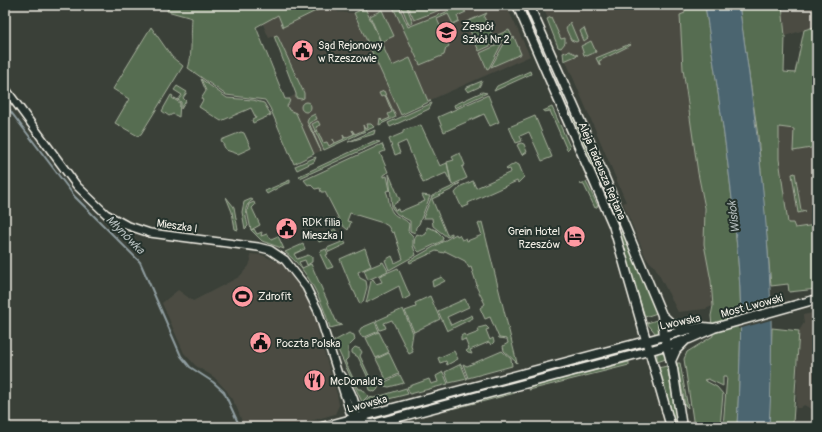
<svg xmlns="http://www.w3.org/2000/svg" width="822" height="432" font-family="Pangolin,sans-serif">
  <style>
    .built { fill: #4b4c43 }
    .green { fill: #576d51; stroke: #a6af9c }
    .water { fill: #4b6570; stroke: #8f9da0 }
    .pier { fill: #3a4038 }
    .lines { fill: none; stroke-linecap: round; stroke-linejoin: round }
    .stream { stroke: #8f9da0; stroke-width: 2 }
    .tertiary-casing { stroke: #f4f1e8; stroke-width: 10 }
    .secondary-casing { stroke: #f4f1e8; stroke-width: 11 }
    .tertiary { stroke: #26332d; stroke-width: 7 }
    .secondary { stroke: #26332d; stroke-width: 8 }
    .labels { text-anchor: middle; dominant-baseline: central; stroke-width: 4; stroke-linejoin: round; paint-order: stroke }
    .poi-label { font-size: 11px; fill: #f4f1e8; stroke: #26332d; text-anchor: start }
    .street-label { font-size: 11px; fill: #f4f1e8; stroke: #26332d }
    .water-label { font-size: 12px; font-style: italic; fill: #b0b9b8; stroke: #26332d }
  </style>
  <rect width="100%" height="100%" fill="#3a4038"/>
  <filter id="ink" filterUnits="userSpaceOnUse"><feTurbulence type="fractalNoise" baseFrequency=".025" numOctaves="2"/><feDisplacementMap in="SourceGraphic" scale="8" xChannelSelector="R" yChannelSelector="G"/><feConvolveMatrix kernelMatrix="1 2 1 2 8 2 1 2 1" color-interpolation-filters="sRGB"/></filter>
  <g filter="url(#ink)">
    <path class="built" d="M328,5L338,12L354,13L401,115L314,154L296,113L289,111L287,106L289,98L295,95L296,98H303L304,93L277,35L269,38L262,22L278,15L283,27Z
      M368,5H506L530,56L428,101L410,58L392,66L365,8Z
      M542,5H684L713,306L705,309L678,312L655,267L646,258L623,203L626,202L601,143Z
      M782,5H817V26L785,36Z
      M779,127L794,128V151L817,147V212L810,213V226L795,228L793,223H788L779,159Z
      M250,254L262,255L278,262L280,260L306,296L320,328L317,329L337,394L339,405L335,414L300,424V426L295,427H244L237,408L227,391L214,377L196,366L184,353L162,303L178,290L193,301L239,277L249,266L251,260Z
      M817,312V408L812,409L804,405L800,408H796L799,331L804,323L803,315Z"/>
    <path class="green" d="M169,5H328L283,27L278,15L256,27L285,99H290L289,103L287,106L289,110L296,113L314,154L294,164L270,108L265,100L226,95L188,68C192,60 191,30 192,18L167,11Z
      M394,5L399,6L408,27L459,7L466,12L457,16L459,21L453,24L448,14L437,19L449,46L446,48L444,55L420,65L393,7Z
      M401,5H406L413,23L409,25Z
      M407,5H449L450,6L414,20Z
      M684,5H705C719,99 734,192 740,288C742,334 739,381 737,427H723L727,376H723V386L708,379L704,380L717,387L723,394L720,427H694L684,359L687,352L713,336L711,316L713,306L711,281L704,244L705,208L698,173L683,69L680,15L685,13Z
      M739,5H782L785,36L784,72L795,73L804,30L817,26V147L793,151L794,129L779,127V159L788,223H793L795,228L815,225L817,236V289L789,292L788,284L771,286L758,136Z
      M365,8L392,66L410,58L428,101H431L401,115L354,13Z
      M382,10L394,36L381,42L370,16Z
      M487,13L484,17L493,37L509,30L512,36L479,51L466,22Z
      M551,17L561,39L565,38V43L561,48L558,47L547,19Z
      M570,22L578,41L576,42L571,40L566,29Z
      M151,27L172,57L183,66L141,134L138,136L115,123L129,99L113,89Z
      M584,28L588,38L584,41L580,31Z
      M277,35L304,93V98L301,99L296,98V94L274,36Z
      M514,37L521,54L491,67L505,42Z
      M591,41L596,52L587,56L584,55L581,46Z
      M502,43L489,68L487,69L480,53Z
      M630,44L631,45L599,61L600,66L596,58Z
      M569,51L578,55L564,61L563,53Z
      M530,71L531,74L494,91L497,86Z
      M554,76L569,111L580,129L606,192L584,148L552,77Z
      M201,79L227,98L253,100L264,103L271,115L253,123L252,120L256,118L251,108L221,121L199,107L203,100L201,99L206,91Z
      M482,81L479,87L468,92L465,88Z
      M177,86L187,92L183,98L186,101L181,109V102L174,98L178,100L182,95L174,90Z
      M384,91L396,117L379,125L380,118L383,121L390,118L388,114L392,112L385,95L381,97L379,93Z
      M482,92L487,93L455,108L454,105Z
      M171,95L173,96L172,98L180,103L179,117L173,114L169,116L162,111Z
      M488,95L499,122L490,126L484,114L444,132L438,117Z
      M301 107a5 5 0 1 1 10 0a5 5 0 1 1-10 0Z
      M432,103L429,109L390,127L388,123Z
      M552,107L570,147L567,150L550,111L544,112L543,111Z
      M315,114L317,119L309,123L321,151L307,122L309,117Z
      M535,116L552,157L542,161L529,132L520,136L522,141L516,143L509,127Z
      M318,121L320,125L316,127L323,143L327,142L329,146L334,143L333,139L335,143L344,139L343,135L345,138L354,134L352,130L355,134L364,130L363,125L365,129L368,128L367,124H371L374,127L324,150L312,124Z
      M421,125L440,166L447,163L451,183L446,173L423,183L406,141L397,145L400,153L395,155L389,139L403,133V130Z
      M375,130L374,134L348,142Z
      M241,132L244,133L251,148L238,154L226,150L221,140Z
      M374,141L380,142L300,178L299,176Z
      M521,143L524,144L527,152L522,155L517,145Z
      M382,144L385,151L380,153L388,172L383,175V177L387,176L390,190L386,191C390,199 388,207 393,213C397,218 405,218 409,224L408,231L413,236V246L416,255L389,270L385,260L392,256L395,263L403,259L394,232L392,233L388,226L383,223L350,213L347,221L351,222L348,230L342,225L325,192H321L320,188L315,189L310,184L308,185L304,180Z
      M460,153L465,165L462,167L467,178L452,185L447,162L454,160L452,157Z
      M316,157L314,162L297,170L295,166Z
      M515,163L519,165L524,177L518,183L517,181L468,203L469,205L462,208L455,193L461,186L473,181L476,188L511,172L510,169L507,170L506,169Z
      M795,173L801,210L806,211L798,213L792,174Z
      M389,174L400,200L393,205L395,210L398,209L399,212L425,201L422,195L430,196L419,224L416,227L415,233L410,231V221L397,214L392,208Z
      M290,180V183L285,184L267,194L265,191Z
      M586,182L598,206L595,208L584,185L580,184Z
      M460,183L453,189L432,199L447,235L452,233V235L447,237L433,226L432,218H423L432,196Z
      M226,197L234,207L238,230L235,229L232,212Z
      M251,199L253,200C242,206 246,216 248,226L245,229L242,212L244,202Z
      M254,202L255,205L252,208L260,225L251,230L247,211L249,204Z
      M482,222L487,242L517,363L504,351L503,346L508,343L507,339L499,338L490,317L485,319L480,308L485,304L476,286L477,285L471,267L469,268L465,261L445,251L444,253L436,251L410,263L409,261L456,234L457,236L459,235L462,240L466,238L467,241L482,235L478,224Z
      M427,227L436,230L443,237L442,241L419,252C413,247 413,240 417,234L422,236L426,234Z
      M254,229L257,234L262,232L261,236L267,234L271,239L278,236L284,249L262,241L251,230Z
      M335,229L338,234L319,242L317,238Z
      M624,231L657,313L645,317L619,233Z
      M344,241L346,244L329,252L327,248Z
      M303,244L305,249L294,254L297,259L308,255L312,257V262L307,265L305,260L299,262L302,268L311,264L337,323L342,325L330,328C322,300 308,270 285,252Z
      M365,248L371,266L358,272L360,278L366,281L367,287L363,302L360,304L354,291H353L340,259Z
      M326,249L328,254L326,255L333,267L327,269L320,254L321,251Z
      M383,262L388,271L368,280L364,270Z
      M398,268L410,296L403,300L399,286L366,303L371,281L373,279L376,284L382,282L379,276Z
      M442,277L445,281L433,287L432,281Z
      M430,296L440,319L414,332L405,311L416,307L415,303Z
      M465,299L469,307L447,317L451,325L472,315L473,318L447,331L438,311Z
      M403,309L413,333L411,346L413,352L409,354L392,320L384,323L386,328L380,330L376,321Z
      M660,319V333L656,334L647,323Z
      M375,322L379,331L365,337L361,336L359,332L361,328Z
      M486,326L489,329L486,330L490,340L493,338L494,342L491,345L489,342L470,350L472,354L468,353L466,351L469,349L465,339L461,341V336L464,334L466,337L479,332L478,328Z
      M772,328L799,331L793,423L769,427Z
      M379,332L389,352L376,358L366,338Z
      M349,333L354,335L355,340L348,347V358L345,361L358,389H362L368,396L362,402L334,341Z
      M355,347L360,349L362,352L360,356L372,382L378,385V389L375,392L369,390L368,386L370,382L358,357L352,353V350Z
      M626,350L627,351L561,368L519,382L518,378Z
      M454,351L458,359L447,365L446,361L440,363L438,358Z
      M502,351L511,359L512,366L468,378L463,364L467,366Z
      M660,351L663,352L666,359L657,362V354Z
      M389,353L399,374L383,381L385,377L376,359Z
      M629,362V365L529,390L531,387Z
      M677,363H680L688,408L685,405Z
      M461,364L467,379L449,383L445,372Z
      M667,366L678,427H675L670,406L658,368Z
      M443,372L448,384L410,394L407,387L429,379L431,384L438,382L436,376Z
      M400,375L404,383L389,387L384,386L383,383Z
      M513,379L514,383L382,418L381,414Z
      M406,388L408,394L369,404L362,403L369,397L374,398Z
      M515,389V393L481,402L480,399Z
      M479,399V402L447,410L446,408Z"/>
    <path class="water" d="M705,5H739C760,148 778,282 769,427H737C739,381 742,334 740,288C734,192 719,99 705,5Z"/>
    <path class="pier" d="M773,303L774,319L738,329V313Z"/>
    <g class="lines">
      <path class="stream" d="M5,104L75,197L140,262L181,356L190,367L213,382L224,392L240,427"/>
      <defs>
        <path id="tertiary" d="M5,88L77,186L106,214L126,225L150,233L258,247L270,250L285,260L306,287L318,311L350,412L360,421L371,424
          M342,376C351,392 363,410 350,427
          M356,405L364,411L375,412"/>
        <path id="secondary" d="M517,5L613,225L671,427
          M529,5L592,147L662,315L664,336L673,369L682,427
          M662,315L672,324L688,328
          M671,361L676,350L685,341
          M322,427L691,329L703,327L713,328
          M362,427L641,353L689,339L714,328L817,299"/>
      </defs>
      <use href="#tertiary" class="tertiary-casing"/>
      <use href="#secondary" class="secondary-casing"/>
      <use href="#tertiary" class="tertiary"/>
      <use href="#secondary" class="secondary"/>
    </g>
  </g>
  <defs>
    <symbol id="school-disc" viewBox="-11 -11 22 22"><circle r="9.5" fill="#ff9aa2" stroke="#26332d"/><path d="M0-5L7-2L0 1L-7-2ZM-4 1L0 2.5L4 1V4Q0 6-4 4Z" fill="#111"/></symbol>
    <symbol id="civic-disc" viewBox="-11 -11 22 22"><circle r="9.5" fill="#ff9aa2" stroke="#26332d"/><path d="M-.6-6.5H3V-4.5H.6V-3L4-1V1h2V6H-6V1h2V-1L-.6-3ZM-1.2 2.5V6h2.4V2.5Z" fill="#111"/></symbol>
    <symbol id="hotel-disc" viewBox="-11 -11 22 22"><circle r="9.5" fill="#ff9aa2" stroke="#26332d"/><path d="M-6-4.5h1.5V1H6V5H4.5V3h-9V5H-6ZM-4 0a1.8 1.8 0 1 1 3.6 0ZM.5 0V-2.5h3Q6-2.5 6 0Z" fill="#111"/></symbol>
    <symbol id="stadium-disc" viewBox="-11 -11 22 22"><circle r="9.5" fill="#ff9aa2" stroke="#26332d"/><path d="M0-5a6.5 5 0 1 0 0 10a6.5 5 0 1 0 0-10ZM-3.5-1.8h7v3.6h-7Z" fill="#111"/></symbol>
    <symbol id="restaurant-disc" viewBox="-11 -11 22 22"><circle r="9.5" fill="#ff9aa2" stroke="#26332d"/><path d="M-5-6h1v4h1v-4h1v4h1v-4h1v5L-1.5 .5V6h-2V.5L-5-1ZM5-6V6H3V1.5H1.5Q1.5-4 5-6Z" fill="#111"/></symbol>
  </defs>
  <g fill-rule="evenodd">
    <use href="#school-disc" x="434" y="20" width="25" height="25"/>
    <use href="#civic-disc" x="290" y="38" width="25" height="25"/>
    <use href="#civic-disc" x="274" y="216" width="25" height="25"/>
    <use href="#hotel-disc" x="562" y="224" width="25" height="25"/>
    <use href="#stadium-disc" x="230" y="284" width="25" height="25"/>
    <use href="#civic-disc" x="248" y="330" width="25" height="25"/>
    <use href="#restaurant-disc" x="302" y="368" width="25" height="25"/>
  </g>
  <g class="labels">
    <g class="poi-label">
      <text x="462" y="26">Zespół<tspan x="462" dy="13">Szkół Nr 2</tspan></text>
      <text x="318" y="45">Sąd Rejonowy<tspan x="318" dy="13">w Rzeszowie</tspan></text>
      <text x="302" y="222">RDK filia<tspan x="302" dy="13">Mieszka I</tspan></text>
      <text x="560" y="231" text-anchor="end">Grein Hotel<tspan x="560" dy="13">Rzeszów</tspan></text>
      <text x="258" y="296">Zdrofit</text>
      <text x="276" y="343">Poczta Polska</text>
      <text x="330" y="381">McDonald's</text>
    </g>
    <g class="street-label">
      <text transform="translate(602 171) rotate(67)">Aleja Tadeusza Rejtana</text>
      <text transform="translate(177 226) rotate(8)">Mieszka I</text>
      <text transform="translate(752 306) rotate(-15)">Most Lwowski</text>
      <text transform="translate(680 322) rotate(-12)">Lwowska</text>
      <text transform="translate(367 404) rotate(-15)">Lwowska</text>
    </g>
    <g class="water-label">
      <text transform="translate(734 217) rotate(-97)">Wisłok</text>
      <text transform="translate(125 235) rotate(45)">Młynówka</text>
    </g>
  </g>
  <rect width="822" height="432" fill="none" stroke="#26332d" stroke-width="20"/>
  <rect x="10" y="10" width="802" height="412" fill="none" stroke="#f4f1e8" stroke-width="1.5" filter="url(#ink)"/>
</svg>
